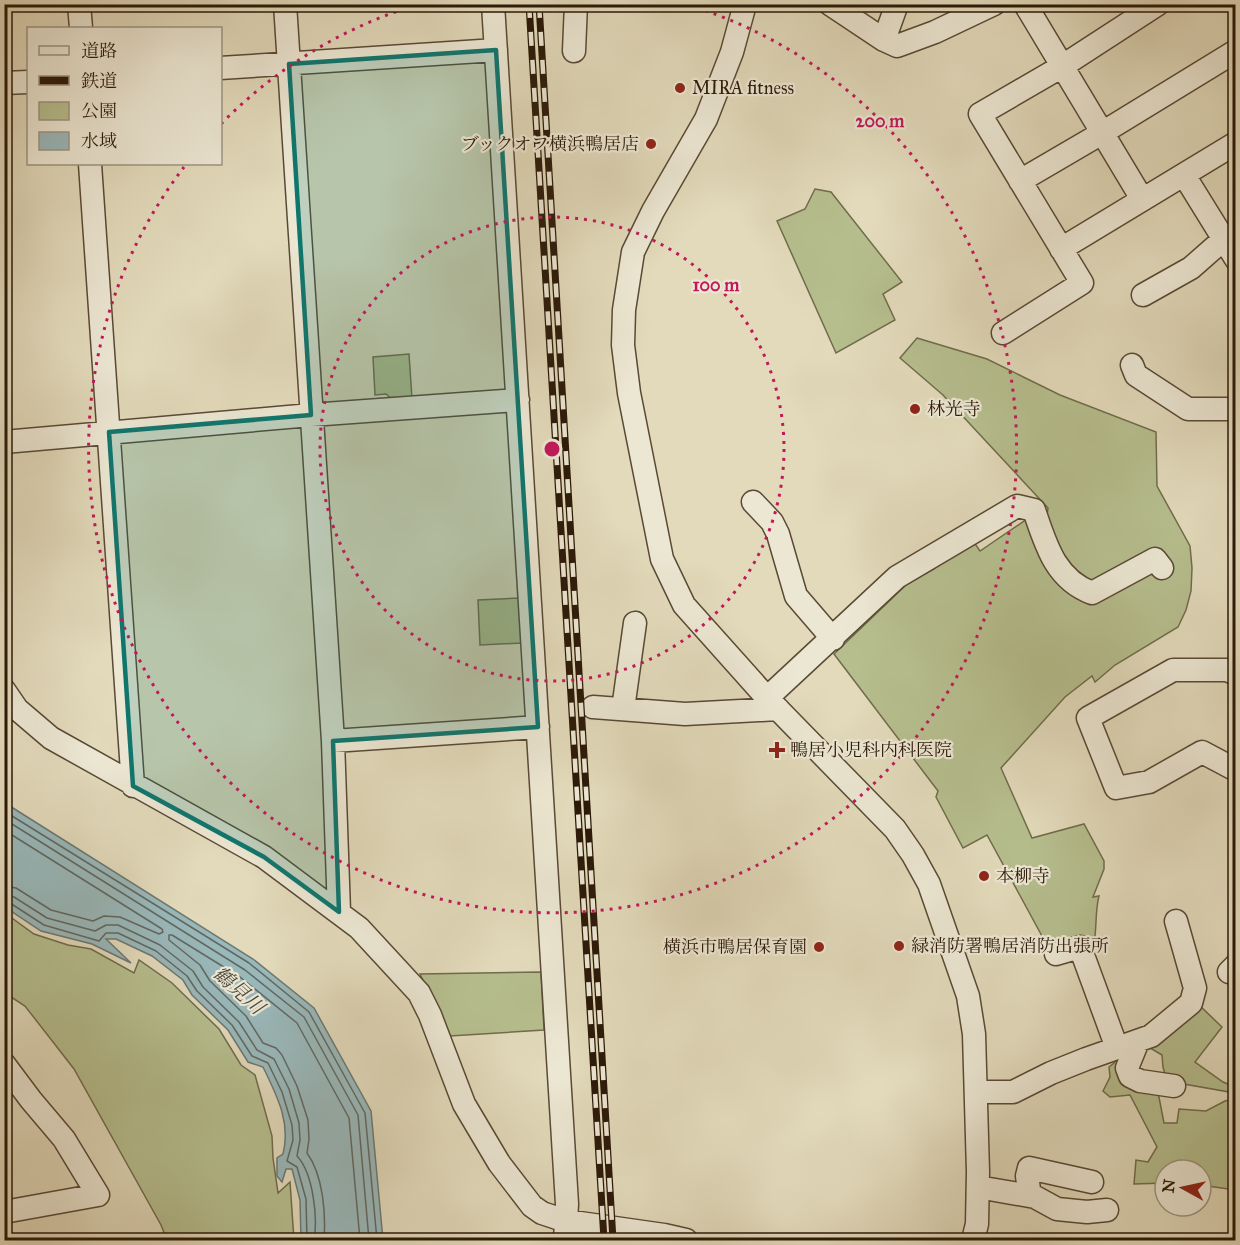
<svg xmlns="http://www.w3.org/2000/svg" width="1240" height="1245" font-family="'IM FELL Great Primer','Noto Serif JP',serif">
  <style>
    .green { fill: #b6be8e; stroke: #706c4b; stroke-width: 1.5 }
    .water { fill: #99b8ba; stroke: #6d7873; stroke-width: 1.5 }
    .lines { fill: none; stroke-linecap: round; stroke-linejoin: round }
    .shore { stroke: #626861; stroke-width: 1.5 }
    .minor-casing { stroke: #594935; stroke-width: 25 }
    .minor { stroke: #ece7d3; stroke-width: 22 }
    .rail-casing { stroke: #2b1908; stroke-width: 7 }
    .rail { stroke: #ece7d3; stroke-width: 4.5; stroke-dasharray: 14; stroke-linecap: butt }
    .marked { fill: #0f766e; fill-opacity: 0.2; stroke: #0f766e; stroke-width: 4.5; stroke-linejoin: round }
    .ring { fill: none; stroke: #c2185b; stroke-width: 3; stroke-dasharray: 3 6 }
    .poi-dot { fill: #8f2418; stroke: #ece7d3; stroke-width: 2 }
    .labels { text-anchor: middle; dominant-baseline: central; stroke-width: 4.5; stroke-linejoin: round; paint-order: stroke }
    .poi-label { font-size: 18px; fill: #2b1908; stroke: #ece7d3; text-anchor: start }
    .water-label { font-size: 20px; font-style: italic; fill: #4c493d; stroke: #ece7d3 }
    .centre { fill: #c2185b; stroke: #ece7d3; stroke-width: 3 }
    .ring-label { font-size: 18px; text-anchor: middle; font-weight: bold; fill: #c2185b; stroke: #ece7d3; stroke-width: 4.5; stroke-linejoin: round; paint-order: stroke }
  </style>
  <rect width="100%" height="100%" fill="#e2dabb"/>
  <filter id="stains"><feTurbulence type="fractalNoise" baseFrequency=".00333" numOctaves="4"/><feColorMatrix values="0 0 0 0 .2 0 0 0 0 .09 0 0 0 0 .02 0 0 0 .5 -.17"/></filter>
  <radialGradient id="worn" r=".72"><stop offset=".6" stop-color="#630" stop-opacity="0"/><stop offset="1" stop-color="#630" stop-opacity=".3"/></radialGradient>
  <path class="green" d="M815,189L831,192L902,282L883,294L895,320L836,353L777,221L805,209Z
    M917,338L987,359L1060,395L1156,432L1157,486L1190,546L1192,568L1191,591L1186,610L1178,627L1115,665L1095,682L1092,676L1065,697L1001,768L1032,838L1084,824L1104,861V869L1093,897L1099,896C1094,914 1098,940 1091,954L1055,947L1042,936L987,835L963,848L936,797L938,791L834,654L907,584L934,569L971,538L980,551L1033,515L1046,524L1048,508L943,395L900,358Z
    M409,354L412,399L393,400L386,394L375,395L373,357Z
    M520,598L522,643L480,645L478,600Z
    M5,913L34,934L68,945L91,949L134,973L139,960L172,983L219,1029L241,1065L255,1075L272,1136L273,1158L278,1193L290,1182L294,1240H167L161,1225L74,1069L25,1006L5,993Z
    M541,972L544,1030L450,1036L420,974Z
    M1197,1003L1222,1027L1195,1062L1223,1082L1235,1087V1093L1167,1081L1163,1067L1162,1055L1145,1045Z
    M1120,1052L1122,1064L1157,1087L1164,1123H1177L1179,1109L1206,1111L1225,1101L1235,1099V1190L1201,1185V1170H1165V1183L1134,1184L1136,1160L1148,1162L1157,1147L1130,1095L1110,1097L1103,1091L1110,1077L1109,1067L1114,1063Z"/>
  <path class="water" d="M5,803L253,959L314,1008L371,1111L383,1240H301L300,1200L292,1169H286L282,1182L277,1176V1158L283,1154C291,1122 277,1096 263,1067L248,1062L228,1030L192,995L183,980L152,956L116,939H106L131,963L92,944L41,931L5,907Z"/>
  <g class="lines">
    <path class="shore" d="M4,811L249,963L309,1012L365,1113L377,1240
      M4,819L245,970L304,1017L358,1115L369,1240
      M4,830L162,929L163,932L159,934L120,917L104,916L93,921L51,910L16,888L4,886
      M4,895L14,897L47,918L95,931L106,925H118L160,945L193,971L203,987L239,1022L257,1050L274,1059L289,1089L299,1123L300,1140L297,1156C313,1173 318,1217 314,1240
      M4,902L10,903L44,925L99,941L106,933H118L156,951L187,976L197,991L232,1025L252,1056L268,1063L282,1092L292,1125L293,1140L287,1161L297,1167L306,1199L307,1240
      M324,1240C326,1213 323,1175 307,1153L309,1139L308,1120L297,1086L282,1055L276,1048L263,1043L246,1016L210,981L200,965L169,940V935H172L240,977L297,1023L349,1118L360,1240"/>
    <defs>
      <path id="minor" d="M79,4L81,28
        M285,4L333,741L339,912
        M493,4L567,1204L565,1240
        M745,4L732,52L706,119L653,211L633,252L624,310L623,345L629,393L662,559L684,605L767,698L895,829L913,855L929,884L968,996L974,1034L978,1172L977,1224L973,1240
        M830,4L884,40L897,46L935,32L994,4
        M1025,4L1142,199
        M884,40L897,4
        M574,51L576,4
        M220,68L496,50
        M4,83L28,82
        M90,164L133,786
        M1184,175L1236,259
        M1020,181L1102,133L1236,51
        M1061,249L1236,143
        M1143,295L1191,268L1224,239L1236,233
        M1003,333L1082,283L980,114L1061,67L1158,4
        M1132,365L1136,375L1188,409H1236
        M4,442L311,415L518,400
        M753,502L772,522L778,534L796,596L833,639
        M1236,674L1227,670H1173L1088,718L1116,788L1149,782L1202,752L1236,770
        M4,690L17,709L51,738L264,857L359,928L419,993L430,1015L464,1104L499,1163L532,1206L542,1213L566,1221L664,1235L686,1240
        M767,698L897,577L1017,506L1034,510C1046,545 1055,579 1092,593L1155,559L1162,568
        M593,707L685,714L778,709
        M623,709L635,623
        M333,741L538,727
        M1056,954L1080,947L1117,1048
        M1229,972L1236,965
        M1138,1041L1127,1068L1130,1076L1140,1081L1174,1086
        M4,1064L31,1100L64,1139L98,1195L4,1212
        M976,1092H1013L1051,1073L1086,1059L1151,1036L1191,1003L1195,988L1176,921
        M978,1187L1035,1197L1057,1209L1087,1212L1107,1210
        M1030,1196L1027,1176L1029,1168L1092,1182"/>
    </defs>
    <use href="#minor" class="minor-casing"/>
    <use href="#minor" class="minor"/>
    <defs>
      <path id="rail" d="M529,4L604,1240
        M539,4L613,1240"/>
    </defs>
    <use href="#rail" class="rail-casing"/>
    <use href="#rail" class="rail"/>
  </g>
  <path class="marked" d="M496,50L538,727L333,741L339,912L264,857L133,786L109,432L311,415L289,64Z"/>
  <g class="ring">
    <circle cx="552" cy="449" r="232"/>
    <path d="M221 124A464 464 0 0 1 416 5M688 5A464 464 0 1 1 184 167"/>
  </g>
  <g class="poi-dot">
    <circle cx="680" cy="88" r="6"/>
    <circle cx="651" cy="144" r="6"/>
    <circle cx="915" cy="409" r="6"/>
    <path d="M774 741h6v6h6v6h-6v6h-6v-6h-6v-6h6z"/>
    <circle cx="984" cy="876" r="6"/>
    <circle cx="899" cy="946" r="6"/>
    <circle cx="819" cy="947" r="6"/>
  </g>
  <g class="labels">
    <g class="poi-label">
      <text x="692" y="88">MIRA fitness</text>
      <text x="639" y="144" text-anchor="end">ブックオフ横浜鴨居店</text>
      <text x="927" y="409">林光寺</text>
      <text x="790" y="750">鴨居小児科内科医院</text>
      <text x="996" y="876">本柳寺</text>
      <text x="911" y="946">緑消防署鴨居消防出張所</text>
      <text x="807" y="947" text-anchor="end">横浜市鴨居保育園</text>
    </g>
    <g class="water-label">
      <text transform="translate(239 990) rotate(42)">鶴見川</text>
    </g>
  </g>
  <circle cx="552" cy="449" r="9" class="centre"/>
  <g class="ring-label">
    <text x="880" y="127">200 m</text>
    <text x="716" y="291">100 m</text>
  </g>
  <rect width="1240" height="1245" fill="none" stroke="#e2dabb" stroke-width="24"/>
  <rect x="6" y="6" width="1228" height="1233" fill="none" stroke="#2b1908" stroke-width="3"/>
  <rect x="12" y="12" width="1216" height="1221" fill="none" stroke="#2b1908" stroke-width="1.5"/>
  <rect x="27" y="27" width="195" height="138" fill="#ece7d3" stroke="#9f9582" stroke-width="1.5"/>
  <rect x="39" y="46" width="30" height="9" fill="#ece7d3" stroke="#9f9582" stroke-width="1.5"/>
  <text x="81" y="57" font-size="18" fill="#2b1908">道路</text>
  <rect x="39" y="76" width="30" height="9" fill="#2b1908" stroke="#9f9582" stroke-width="1.5"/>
  <text x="81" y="87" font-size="18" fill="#2b1908">鉄道</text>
  <rect x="39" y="102" width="30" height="18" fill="#b6be8e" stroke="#9f9582" stroke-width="1.5"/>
  <text x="81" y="117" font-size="18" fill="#2b1908">公園</text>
  <rect x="39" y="132" width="30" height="18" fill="#99b8ba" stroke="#9f9582" stroke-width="1.5"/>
  <text x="81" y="147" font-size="18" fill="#2b1908">水域</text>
  <g transform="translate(1183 1188) rotate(278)"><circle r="28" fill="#ece7d3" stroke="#9f9582" stroke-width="1.5"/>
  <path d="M0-4.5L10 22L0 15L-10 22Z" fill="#8f2418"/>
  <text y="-9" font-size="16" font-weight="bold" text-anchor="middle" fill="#2b1908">N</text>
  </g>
  <rect width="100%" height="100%" filter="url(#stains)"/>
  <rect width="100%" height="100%" fill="url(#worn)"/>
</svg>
